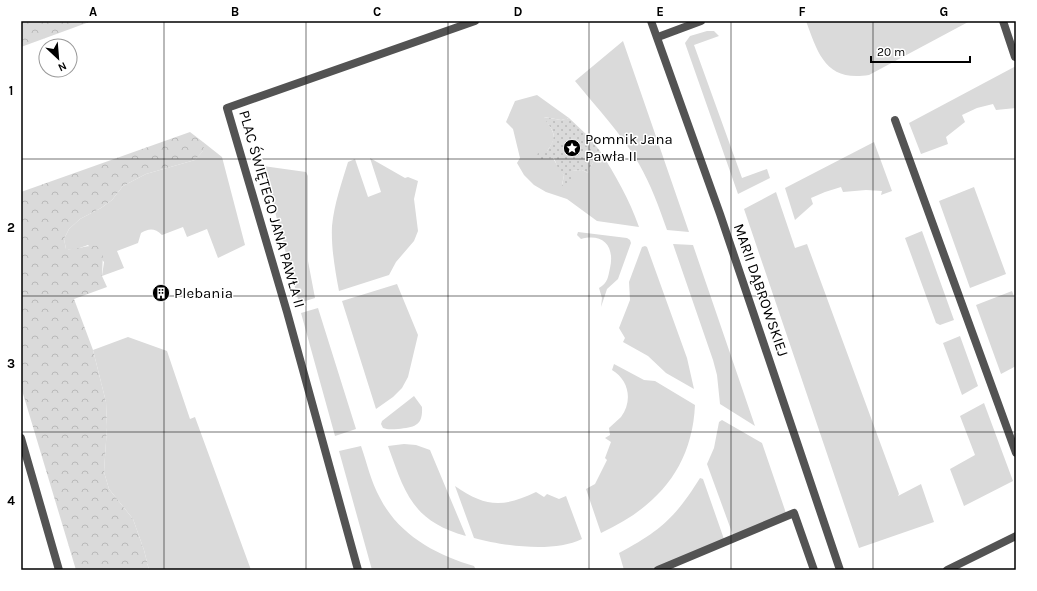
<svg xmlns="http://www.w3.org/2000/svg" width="1037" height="591" font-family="Karla,sans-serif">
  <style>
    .grass { fill: #dadada }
    .forest { fill: url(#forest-crowns) }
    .garden { fill: url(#garden-dots) }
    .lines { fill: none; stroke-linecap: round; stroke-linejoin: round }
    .service { stroke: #535353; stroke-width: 8 }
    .minor { stroke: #535353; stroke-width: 8 }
    .grid { fill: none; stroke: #000; stroke-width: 1; stroke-opacity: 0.55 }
    .labels { text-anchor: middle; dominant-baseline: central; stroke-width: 3; stroke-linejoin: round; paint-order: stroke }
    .poi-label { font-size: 15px; fill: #000; stroke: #fff; text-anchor: start }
    .street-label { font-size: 15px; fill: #000; stroke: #fff }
    .neatline { fill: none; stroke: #000; stroke-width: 1.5 }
    .grid-label { font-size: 13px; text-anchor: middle; font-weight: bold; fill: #000 }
  </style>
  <defs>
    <pattern id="forest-crowns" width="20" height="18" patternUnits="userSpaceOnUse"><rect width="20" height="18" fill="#dadada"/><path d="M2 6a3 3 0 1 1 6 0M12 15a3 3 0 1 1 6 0" fill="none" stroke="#b9b9b9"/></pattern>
    <pattern id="garden-dots" width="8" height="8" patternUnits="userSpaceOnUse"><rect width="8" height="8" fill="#dadada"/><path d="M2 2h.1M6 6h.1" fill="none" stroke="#b9b9b9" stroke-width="1.8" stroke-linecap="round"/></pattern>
  </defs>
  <rect width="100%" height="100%" fill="#fff"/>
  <path class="grass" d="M806,21H970L869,75C826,82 818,54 806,21Z
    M707,31H714L719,36L694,45L742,178L767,169L770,178L738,194L685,43L690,36Z
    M623,41L689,232L667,230C659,207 651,185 639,164C622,134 597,108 575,81Z
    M1016,66V108L996,110L993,104L977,108L962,115L965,122L946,137L948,144L921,154L909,123Z
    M537,95L569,118L561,120L544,117C553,132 559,136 547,151C555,158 557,168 564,175L562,185L572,171L582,170L588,173C590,166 595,161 596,154L600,151C616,176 629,199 639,227L597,221L567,199L546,192L534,185L524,175L517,163L520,158L513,129L506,122L515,101Z
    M203,142L222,157L245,245L218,258L207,229L187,237L183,227L162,235C155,228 149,228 141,233L138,243L117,251L124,268L102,276L104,262L88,245L74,250L66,249L64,239L69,229L80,219L101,208L112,200L123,186L146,174L195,160L203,151Z
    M874,142L892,191L881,195L882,191L866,190L843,192L841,187L825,192L811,198L813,204L795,220L785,188Z
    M370,158L405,178L408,177L418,181L414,199L418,231L414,241L396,262L389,275L339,291C335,270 331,247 332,226C334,204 342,182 348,162L355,159L368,197L381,192Z
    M263,166L306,172L308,176V261L315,298L299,303Z
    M974,187L1006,274L970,288L939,201Z
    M776,192L795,248L807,244L899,494L898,496L921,484L934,522L859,548L744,209Z
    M922,231L954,320L940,325L936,323L905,238Z
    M578,232L627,238L630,240L631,243L618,279L607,289L601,307L602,298L599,288C608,283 608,277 610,268C615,246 603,233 581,239L577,235Z
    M673,244L693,245L755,426L720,404L717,375L713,360Z
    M645,246L647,247L687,358L694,389L666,373L648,356L623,342L625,338L619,328L630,300L629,282L642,247Z
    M397,284L418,335L408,377L402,388L393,397L376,409L342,301Z
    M1012,291L1016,302V366L1001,374L976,305Z
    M318,308L356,429L335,436L301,313Z
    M960,336L978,386L962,395L943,343Z
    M128,337L167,351L190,419L195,417L251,570H149L144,550L133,519L109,489L104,472L107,427L106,402L93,350Z
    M614,364L644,380L655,381L695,405C692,468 657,507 601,533L586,489L595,484L607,460L605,458L611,442L605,438L610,435L609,428C613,424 617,421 621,417C633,401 629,380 612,370Z
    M414,396L422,407C423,426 415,427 398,429C393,429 388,430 383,428L381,424L382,421Z
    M984,403L1013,481L964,506L950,469L975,455L960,416Z
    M722,420L762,443L787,516L734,538L707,464L714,448L719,422Z
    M404,444L416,445L430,450L466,536C412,521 405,493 388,446Z
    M361,446C367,463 371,482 380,498C399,535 436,555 474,566L476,570H372L339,451Z
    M700,478L703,479L725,542L658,570H624L619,553C660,531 675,518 700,478Z
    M455,486C485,507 503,508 536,492L544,497L547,494L559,499L566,496L582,539C554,553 503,546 474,538Z"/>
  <path class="forest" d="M21,21H92L21,47Z
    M190,132L203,142L204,150L195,160L146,174L123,186L112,200L101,208L80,219L69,229L64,239L66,249C77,250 86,245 97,246L103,253L102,276L107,287L74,299L93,350L106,402L107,427L104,472L109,489L133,519L144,550L149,570H76L21,387V192Z"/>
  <path class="garden" d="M543,117L561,120L569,118L588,136L600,151L596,154C595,161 590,166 588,173L582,170L572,171L571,183L562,186L564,175L559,171L554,158L535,160L538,153L547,151C559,135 553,131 543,117Z"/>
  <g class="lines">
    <path class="service" d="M1003,21L1015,57
      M658,37L701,21
      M658,570L794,513L814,570"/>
    <path class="minor" d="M651,21L720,214L840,570
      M895,120L1016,453
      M21,438L59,570
      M358,570L287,312L227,108L475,21
      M947,570L1016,536"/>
  </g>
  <path class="grid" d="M164,21V570M306,21V570M448,21V570M589,21V570M731,21V570M873,21V570M21,159H1016M21,296H1016M21,432H1016"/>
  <defs>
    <symbol id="sight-disc" viewBox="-11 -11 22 22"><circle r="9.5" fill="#000" stroke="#fff"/><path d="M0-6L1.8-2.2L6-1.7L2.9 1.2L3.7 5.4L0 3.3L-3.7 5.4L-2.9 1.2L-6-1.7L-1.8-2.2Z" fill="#fff"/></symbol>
    <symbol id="building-disc" viewBox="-11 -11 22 22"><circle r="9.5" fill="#000" stroke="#fff"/><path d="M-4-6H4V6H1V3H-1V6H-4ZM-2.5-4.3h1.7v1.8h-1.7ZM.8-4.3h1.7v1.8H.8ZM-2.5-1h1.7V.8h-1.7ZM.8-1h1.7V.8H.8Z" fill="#fff"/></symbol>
  </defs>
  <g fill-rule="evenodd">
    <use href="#sight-disc" x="562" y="138" width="20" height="20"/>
    <use href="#building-disc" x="151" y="283" width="20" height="20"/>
  </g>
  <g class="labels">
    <g class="poi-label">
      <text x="585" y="139">Pomnik Jana<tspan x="585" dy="17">Pawła II</tspan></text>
      <text x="174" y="293">Plebania</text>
    </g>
    <g class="street-label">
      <text transform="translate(272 209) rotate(74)">PLAC ŚWIĘTEGO JANA PAWŁA II</text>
      <text transform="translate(761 290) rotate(71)">MARII DĄBROWSKIEJ</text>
    </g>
  </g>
  <rect width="1037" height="591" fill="none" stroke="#ffffff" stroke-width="44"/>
  <g transform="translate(58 58) rotate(154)"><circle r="19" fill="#ffffff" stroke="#999999"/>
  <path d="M0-3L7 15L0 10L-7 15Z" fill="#000000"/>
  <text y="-6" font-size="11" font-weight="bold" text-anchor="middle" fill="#000000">N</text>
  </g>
  <path d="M871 56v6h99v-6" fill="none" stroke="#000000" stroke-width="2"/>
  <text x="877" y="56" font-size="12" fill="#000000" stroke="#ffffff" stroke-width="3" paint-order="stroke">20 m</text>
  <rect x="22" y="22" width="993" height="547" class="neatline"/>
  <g class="grid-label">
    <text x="93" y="16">A</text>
    <text x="235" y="16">B</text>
    <text x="377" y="16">C</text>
    <text x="518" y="16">D</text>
    <text x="660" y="16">E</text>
    <text x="802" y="16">F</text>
    <text x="944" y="16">G</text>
    <text x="11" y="95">1</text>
    <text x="11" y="232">2</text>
    <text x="11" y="368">3</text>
    <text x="11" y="505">4</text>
  </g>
</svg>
